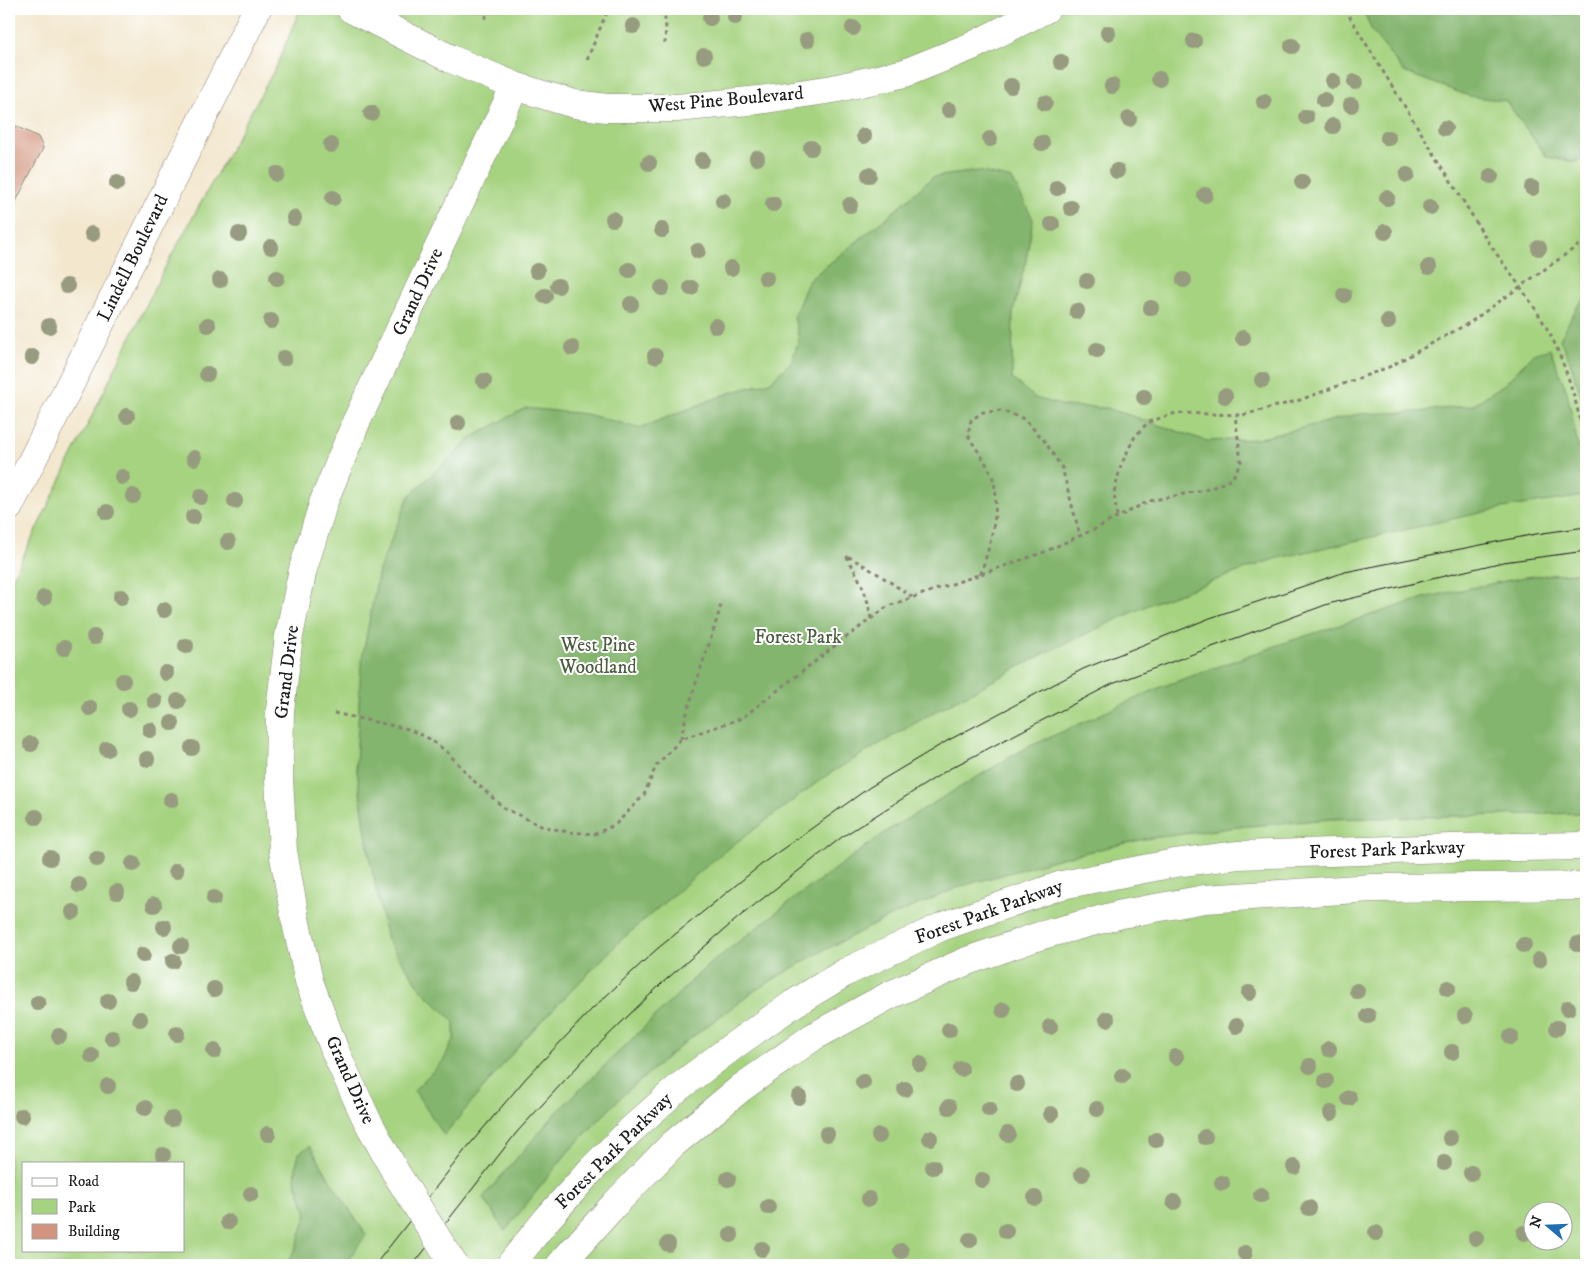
<svg xmlns="http://www.w3.org/2000/svg" width="1595" height="1274" font-family="'IM FELL DW Pica',serif">
  <style>
    .green { fill: #a6d380; stroke: #61784e; fill-rule: evenodd }
    .forest { fill: #84b56e; stroke: #506845 }
    .building { fill: #d3947f }
    .lines { fill: none; stroke-linecap: round; stroke-linejoin: round }
    .minor-casing { stroke: #888275; stroke-width: 29 }
    .major-casing { stroke: #888275; stroke-width: 29 }
    .path { stroke: #888275; stroke-width: 3; stroke-dasharray: 4 4; stroke-linecap: butt }
    .minor { stroke: #fff; stroke-width: 28 }
    .major { stroke: #fff; stroke-width: 28 }
    .tram { stroke: #1c1c1c; stroke-width: 1 }
    .minor-bridge-casing { stroke: #888275; stroke-width: 29; stroke-linecap: butt }
    .minor-bridge { stroke: #fff; stroke-width: 28 }
    .tree { fill: #979b7f }
    .labels { text-anchor: middle; dominant-baseline: central; stroke-width: 4; stroke-linejoin: round; paint-order: stroke }
    .street-label { font-size: 19px; fill: #1c1c1c; stroke: #fff }
    .park-label { font-size: 19px; fill: #4c5c3f; stroke: #fff }
  </style>
  <rect width="100%" height="100%" fill="#fff"/>
  <filter id="ink" filterUnits="userSpaceOnUse"><feTurbulence type="fractalNoise" baseFrequency=".02" numOctaves="2"/><feDisplacementMap in="SourceGraphic" scale="10" xChannelSelector="R" yChannelSelector="G"/><feConvolveMatrix kernelMatrix="1 2 1 2 8 2 1 2 1" color-interpolation-filters="sRGB"/></filter>
  <filter id="wash" filterUnits="userSpaceOnUse"><feTurbulence type="fractalNoise" baseFrequency=".0096" numOctaves="4" result="noise"/><feDisplacementMap in="SourceGraphic" scale="20" xChannelSelector="R" yChannelSelector="G"/><feGaussianBlur stdDeviation="1.12" result="paint"/><feColorMatrix in="noise" values="0 0 0 0 0 0 0 0 0 0 0 0 0 0 0 0 0 1.4 0 .05"/><feComposite in="paint" operator="in"/></filter>
  <g filter="url(#wash)">
    <rect width="100%" height="100%" fill="#f3e7ce"/>
    <path class="green" d="M300,9H1586V1265H9V585L162,273L277,65ZM24,1163H184V1250H24ZM1532,1212H1562V1242H1532Z"/>
    <path class="forest" d="M1363,9H1586V156L1576,162L1547,157L1506,101L1469,96L1404,72L1372,31Z
      M978,171L1012,179L1033,219L1026,260L1013,313L1012,379L1035,398L1064,406L1107,408L1207,441L1257,439L1358,414L1418,412L1473,405L1506,383L1533,354L1550,349L1567,392L1581,461L1584,496L1502,508L1274,559L1155,602L1051,650L934,712L827,775L717,857L622,939L527,1036L444,1135L414,1090L443,1061L454,1040V1022L422,990L387,940L369,855L356,764L361,664L379,570L409,496L471,438L525,408L586,414L640,428L729,393L770,382L791,362L799,340L794,316L809,280L891,214L933,177Z
      M1586,298V413L1570,361L1560,339L1578,305Z
      M1586,572V813L1331,819L1238,827L1144,839L1061,858L962,886L887,918L811,957L754,991L684,1043L623,1095L567,1153L505,1231L483,1197L558,1111L706,967L795,898L890,829L1024,749L1161,687L1287,642L1427,597L1525,577Z
      M310,1146L329,1178L366,1235L344,1265H286L296,1247L307,1214L295,1180L296,1165L299,1153Z"/>
    <g id="blocks">
      <path class="building" d="M9,123L38,137L43,148L9,215Z"/>
    </g>
  </g>
  <g filter="url(#ink)">
    <use href="#blocks" fill-opacity="0" stroke="#888275" stroke-width="1"/>
    <g class="lines">
      <defs>
        <path id="minor" d="M351,9L451,59L515,86L547,96L575,104L607,108H677L759,100L833,89L905,73L972,46L1046,9
          M396,1173L366,1118L335,1051L309,981L295,918L283,851L279,779L280,710L289,636L303,569L324,501L357,420L515,86"/>
        <path id="major" d="M9,507L257,9
          M510,1265L547,1219L591,1170L632,1129L679,1087L736,1044L793,1004L846,972L941,927L1062,885L1175,863L1238,855L1451,848L1586,846
          M560,1265L614,1205L672,1145L741,1088L813,1037L890,995L967,961L1039,936L1122,914L1205,899L1372,888L1586,886"/>
      </defs>
      <use href="#minor" class="minor-casing"/>
      <use href="#major" class="major-casing"/>
      <path class="path" d="M662,9L666,22L665,43
        M1345,9C1390,84 1437,157 1482,232C1504,267 1532,299 1551,336C1569,373 1580,412 1586,452
        M664,11L669,9
        M485,19L489,9
        M587,60L608,9
        M1117,516L1114,493L1121,465L1134,438L1148,422L1176,413L1243,415L1300,400L1389,367L1469,323L1586,240
        M980,574C990,550 1001,504 993,479C988,463 976,450 968,435L971,420L983,412L1003,411L1024,419L1043,439L1062,468L1080,535
        M871,619C868,594 858,576 846,555L878,574L912,597
        M334,713L408,729L428,738L447,752L474,781L504,808L541,826L568,832L595,834L616,824L644,795L656,766L681,739L742,718L840,642L888,606L1042,553L1097,528L1149,501L1209,489L1232,479L1241,461L1235,415
        M681,739C690,692 710,647 722,601"/>
      <use href="#minor" class="minor"/>
      <use href="#major" class="major"/>
      <path class="tram" d="M375,1265L465,1150L526,1078L593,1008L657,949L767,860L870,787L947,741L1083,669L1210,618L1345,572L1536,534L1586,527
        M413,1265L517,1132L590,1053L661,984L739,917L842,837L949,769L1112,684L1328,604L1503,562L1586,551"/>
      <defs>
        <path id="minor-bridge" d="M396,1173L454,1265"/>
      </defs>
      <use href="#minor-bridge" class="minor-bridge-casing"/>
      <use href="#minor-bridge" class="minor-bridge"/>
    </g>
    <g class="tree">
      <circle cx="735" cy="17" r="8"/>
      <circle cx="710" cy="18" r="8"/>
      <circle cx="633" cy="26" r="8"/>
      <circle cx="853" cy="28" r="8"/>
      <circle cx="1108" cy="33" r="8"/>
      <circle cx="807" cy="40" r="8"/>
      <circle cx="1194" cy="41" r="8"/>
      <circle cx="1292" cy="46" r="8"/>
      <circle cx="704" cy="56" r="8"/>
      <circle cx="1061" cy="62" r="8"/>
      <circle cx="1159" cy="79" r="8"/>
      <circle cx="1333" cy="81" r="8"/>
      <circle cx="1355" cy="82" r="8"/>
      <circle cx="1011" cy="86" r="8"/>
      <circle cx="1112" cy="86" r="8"/>
      <circle cx="1324" cy="100" r="8"/>
      <circle cx="1264" cy="102" r="8"/>
      <circle cx="1045" cy="103" r="8"/>
      <circle cx="1351" cy="105" r="8"/>
      <circle cx="949" cy="110" r="8"/>
      <circle cx="371" cy="113" r="8"/>
      <circle cx="1306" cy="117" r="8"/>
      <circle cx="1129" cy="119" r="8"/>
      <circle cx="1333" cy="126" r="8"/>
      <circle cx="1445" cy="128" r="8"/>
      <circle cx="864" cy="136" r="8"/>
      <circle cx="1388" cy="138" r="8"/>
      <circle cx="990" cy="139" r="8"/>
      <circle cx="1042" cy="143" r="8"/>
      <circle cx="331" cy="145" r="8"/>
      <circle cx="811" cy="148" r="8"/>
      <circle cx="757" cy="158" r="8"/>
      <circle cx="702" cy="160" r="8"/>
      <circle cx="649" cy="163" r="8"/>
      <circle cx="1117" cy="171" r="8"/>
      <circle cx="277" cy="174" r="8"/>
      <circle cx="869" cy="175" r="8"/>
      <circle cx="1407" cy="175" r="8"/>
      <circle cx="1491" cy="176" r="8"/>
      <circle cx="1302" cy="182" r="8"/>
      <circle cx="117" cy="183" r="8"/>
      <circle cx="1057" cy="188" r="8"/>
      <circle cx="1532" cy="188" r="8"/>
      <circle cx="1205" cy="195" r="8"/>
      <circle cx="333" cy="198" r="8"/>
      <circle cx="1387" cy="198" r="8"/>
      <circle cx="723" cy="201" r="8"/>
      <circle cx="773" cy="204" r="8"/>
      <circle cx="850" cy="205" r="8"/>
      <circle cx="1430" cy="207" r="8"/>
      <circle cx="1071" cy="208" r="8"/>
      <circle cx="294" cy="218" r="8"/>
      <circle cx="613" cy="219" r="8"/>
      <circle cx="1052" cy="224" r="8"/>
      <circle cx="662" cy="230" r="8"/>
      <circle cx="1385" cy="232" r="8"/>
      <circle cx="92" cy="234" r="8"/>
      <circle cx="239" cy="234" r="8"/>
      <circle cx="271" cy="247" r="8"/>
      <circle cx="1539" cy="248" r="8"/>
      <circle cx="698" cy="251" r="8"/>
      <circle cx="1429" cy="267" r="8"/>
      <circle cx="731" cy="268" r="8"/>
      <circle cx="629" cy="270" r="8"/>
      <circle cx="537" cy="271" r="8"/>
      <circle cx="277" cy="278" r="8"/>
      <circle cx="766" cy="278" r="8"/>
      <circle cx="220" cy="280" r="8"/>
      <circle cx="1184" cy="280" r="8"/>
      <circle cx="1087" cy="281" r="8"/>
      <circle cx="67" cy="286" r="8"/>
      <circle cx="558" cy="286" r="8"/>
      <circle cx="662" cy="288" r="8"/>
      <circle cx="691" cy="288" r="8"/>
      <circle cx="1344" cy="295" r="8"/>
      <circle cx="545" cy="296" r="8"/>
      <circle cx="631" cy="304" r="8"/>
      <circle cx="1151" cy="308" r="8"/>
      <circle cx="1077" cy="311" r="8"/>
      <circle cx="271" cy="321" r="8"/>
      <circle cx="1388" cy="322" r="8"/>
      <circle cx="208" cy="325" r="8"/>
      <circle cx="49" cy="326" r="8"/>
      <circle cx="716" cy="326" r="8"/>
      <circle cx="1243" cy="338" r="8"/>
      <circle cx="572" cy="348" r="8"/>
      <circle cx="1097" cy="350" r="8"/>
      <circle cx="655" cy="356" r="8"/>
      <circle cx="32" cy="357" r="8"/>
      <circle cx="284" cy="358" r="8"/>
      <circle cx="207" cy="374" r="8"/>
      <circle cx="1262" cy="380" r="8"/>
      <circle cx="484" cy="381" r="8"/>
      <circle cx="1225" cy="396" r="8"/>
      <circle cx="1144" cy="397" r="8"/>
      <circle cx="127" cy="416" r="8"/>
      <circle cx="458" cy="423" r="8"/>
      <circle cx="194" cy="458" r="8"/>
      <circle cx="122" cy="477" r="8"/>
      <circle cx="133" cy="496" r="8"/>
      <circle cx="201" cy="497" r="8"/>
      <circle cx="235" cy="501" r="8"/>
      <circle cx="107" cy="512" r="8"/>
      <circle cx="193" cy="517" r="8"/>
      <circle cx="228" cy="542" r="8"/>
      <circle cx="121" cy="597" r="8"/>
      <circle cx="44" cy="598" r="8"/>
      <circle cx="164" cy="610" r="8"/>
      <circle cx="94" cy="637" r="8"/>
      <circle cx="186" cy="646" r="8"/>
      <circle cx="64" cy="648" r="8"/>
      <circle cx="166" cy="673" r="8"/>
      <circle cx="123" cy="681" r="8"/>
      <circle cx="155" cy="701" r="8"/>
      <circle cx="178" cy="701" r="8"/>
      <circle cx="90" cy="708" r="8"/>
      <circle cx="129" cy="709" r="8"/>
      <circle cx="172" cy="723" r="8"/>
      <circle cx="150" cy="730" r="8"/>
      <circle cx="31" cy="744" r="8"/>
      <circle cx="192" cy="748" r="8"/>
      <circle cx="107" cy="749" r="8"/>
      <circle cx="147" cy="759" r="8"/>
      <circle cx="171" cy="800" r="8"/>
      <circle cx="36" cy="817" r="8"/>
      <circle cx="50" cy="858" r="8"/>
      <circle cx="97" cy="859" r="8"/>
      <circle cx="133" cy="864" r="8"/>
      <circle cx="176" cy="871" r="8"/>
      <circle cx="79" cy="885" r="8"/>
      <circle cx="117" cy="892" r="8"/>
      <circle cx="214" cy="898" r="8"/>
      <circle cx="154" cy="905" r="8"/>
      <circle cx="73" cy="912" r="8"/>
      <circle cx="164" cy="927" r="8"/>
      <circle cx="1578" cy="944" r="8"/>
      <circle cx="1524" cy="945" r="8"/>
      <circle cx="181" cy="946" r="8"/>
      <circle cx="143" cy="955" r="8"/>
      <circle cx="1539" cy="960" r="8"/>
      <circle cx="173" cy="961" r="8"/>
      <circle cx="131" cy="982" r="8"/>
      <circle cx="1448" cy="988" r="8"/>
      <circle cx="214" cy="989" r="8"/>
      <circle cx="1357" cy="991" r="8"/>
      <circle cx="1249" cy="993" r="8"/>
      <circle cx="108" cy="1001" r="8"/>
      <circle cx="38" cy="1003" r="8"/>
      <circle cx="1568" cy="1008" r="8"/>
      <circle cx="1003" cy="1010" r="8"/>
      <circle cx="1368" cy="1016" r="8"/>
      <circle cx="1465" cy="1016" r="8"/>
      <circle cx="140" cy="1019" r="8"/>
      <circle cx="1107" cy="1019" r="8"/>
      <circle cx="1236" cy="1026" r="8"/>
      <circle cx="1050" cy="1027" r="8"/>
      <circle cx="1557" cy="1028" r="8"/>
      <circle cx="949" cy="1030" r="8"/>
      <circle cx="177" cy="1034" r="8"/>
      <circle cx="59" cy="1036" r="8"/>
      <circle cx="1511" cy="1037" r="8"/>
      <circle cx="112" cy="1038" r="8"/>
      <circle cx="1329" cy="1049" r="8"/>
      <circle cx="214" cy="1051" r="8"/>
      <circle cx="1452" cy="1052" r="8"/>
      <circle cx="92" cy="1056" r="8"/>
      <circle cx="1176" cy="1057" r="8"/>
      <circle cx="920" cy="1064" r="8"/>
      <circle cx="1310" cy="1066" r="8"/>
      <circle cx="961" cy="1069" r="8"/>
      <circle cx="1122" cy="1076" r="8"/>
      <circle cx="1326" cy="1081" r="8"/>
      <circle cx="863" cy="1082" r="8"/>
      <circle cx="1017" cy="1084" r="8"/>
      <circle cx="108" cy="1086" r="8"/>
      <circle cx="905" cy="1089" r="8"/>
      <circle cx="799" cy="1097" r="8"/>
      <circle cx="1349" cy="1098" r="8"/>
      <circle cx="949" cy="1107" r="8"/>
      <circle cx="145" cy="1108" r="8"/>
      <circle cx="989" cy="1109" r="8"/>
      <circle cx="1097" cy="1109" r="8"/>
      <circle cx="1331" cy="1113" r="8"/>
      <circle cx="1051" cy="1114" r="8"/>
      <circle cx="22" cy="1116" r="8"/>
      <circle cx="172" cy="1119" r="8"/>
      <circle cx="268" cy="1134" r="8"/>
      <circle cx="827" cy="1134" r="8"/>
      <circle cx="1008" cy="1134" r="8"/>
      <circle cx="879" cy="1136" r="8"/>
      <circle cx="1205" cy="1137" r="8"/>
      <circle cx="930" cy="1138" r="8"/>
      <circle cx="1450" cy="1138" r="8"/>
      <circle cx="1156" cy="1140" r="8"/>
      <circle cx="163" cy="1155" r="8"/>
      <circle cx="1444" cy="1163" r="8"/>
      <circle cx="933" cy="1167" r="8"/>
      <circle cx="1294" cy="1167" r="8"/>
      <circle cx="1471" cy="1173" r="8"/>
      <circle cx="1082" cy="1174" r="8"/>
      <circle cx="728" cy="1179" r="8"/>
      <circle cx="982" cy="1180" r="8"/>
      <circle cx="1222" cy="1183" r="8"/>
      <circle cx="251" cy="1194" r="8"/>
      <circle cx="1261" cy="1195" r="8"/>
      <circle cx="1035" cy="1198" r="8"/>
      <circle cx="869" cy="1199" r="8"/>
      <circle cx="1174" cy="1202" r="8"/>
      <circle cx="768" cy="1207" r="8"/>
      <circle cx="1309" cy="1208" r="8"/>
      <circle cx="228" cy="1222" r="8"/>
      <circle cx="1006" cy="1231" r="8"/>
      <circle cx="1376" cy="1233" r="8"/>
      <circle cx="1524" cy="1233" r="8"/>
      <circle cx="731" cy="1235" r="8"/>
      <circle cx="1476" cy="1238" r="8"/>
      <circle cx="970" cy="1240" r="8"/>
      <circle cx="668" cy="1244" r="8"/>
      <circle cx="762" cy="1249" r="8"/>
      <circle cx="901" cy="1251" r="8"/>
      <circle cx="1245" cy="1253" r="8"/>
    </g>
  </g>
  <g class="labels">
    <g class="street-label">
      <text transform="translate(726 100) rotate(-5)">West Pine Boulevard</text>
      <text transform="translate(133 258) rotate(-64)">Lindell Boulevard</text>
      <text transform="translate(418 292) rotate(-65)">Grand Drive</text>
      <text transform="translate(287 672) rotate(-83)">Grand Drive</text>
      <text transform="translate(1387 850) rotate(-2)">Forest Park Parkway</text>
      <text transform="translate(989 912) rotate(-20)">Forest Park Parkway</text>
      <text transform="translate(350 1080) rotate(66)">Grand Drive</text>
      <text transform="translate(614 1151) rotate(-45)">Forest Park Parkway</text>
    </g>
    <g class="park-label">
      <text x="798" y="637">Forest Park</text>
      <text x="598" y="645">West Pine<tspan x="598" dy="22">Woodland</tspan></text>
    </g>
  </g>
  <rect width="1595" height="1274" fill="none" stroke="#fff" stroke-width="30"/>
  <rect x="22" y="1162" width="162" height="90" fill="#ffffff" stroke="#a4a4a4"/>
  <rect x="32" y="1178" width="25" height="8" fill="#ffffff" stroke="#a4a4a4"/>
  <text x="68" y="1186" font-size="15" fill="#1c1c1c">Road</text>
  <rect x="32" y="1199" width="25" height="15" fill="#a6d380" stroke="#a4a4a4"/>
  <text x="68" y="1212" font-size="15" fill="#1c1c1c">Park</text>
  <rect x="32" y="1224" width="25" height="15" fill="#d3947f" stroke="#a4a4a4"/>
  <text x="68" y="1236" font-size="15" fill="#1c1c1c">Building</text>
  <g transform="translate(1548 1226) rotate(289)"><circle r="24" fill="#ffffff" stroke="#a4a4a4"/>
  <path d="M0-4L9 19L0 12L-9 19Z" fill="#1f6fb2"/>
  <text y="-8" font-size="14" font-weight="bold" text-anchor="middle" fill="#1c1c1c">N</text>
  </g>
</svg>
